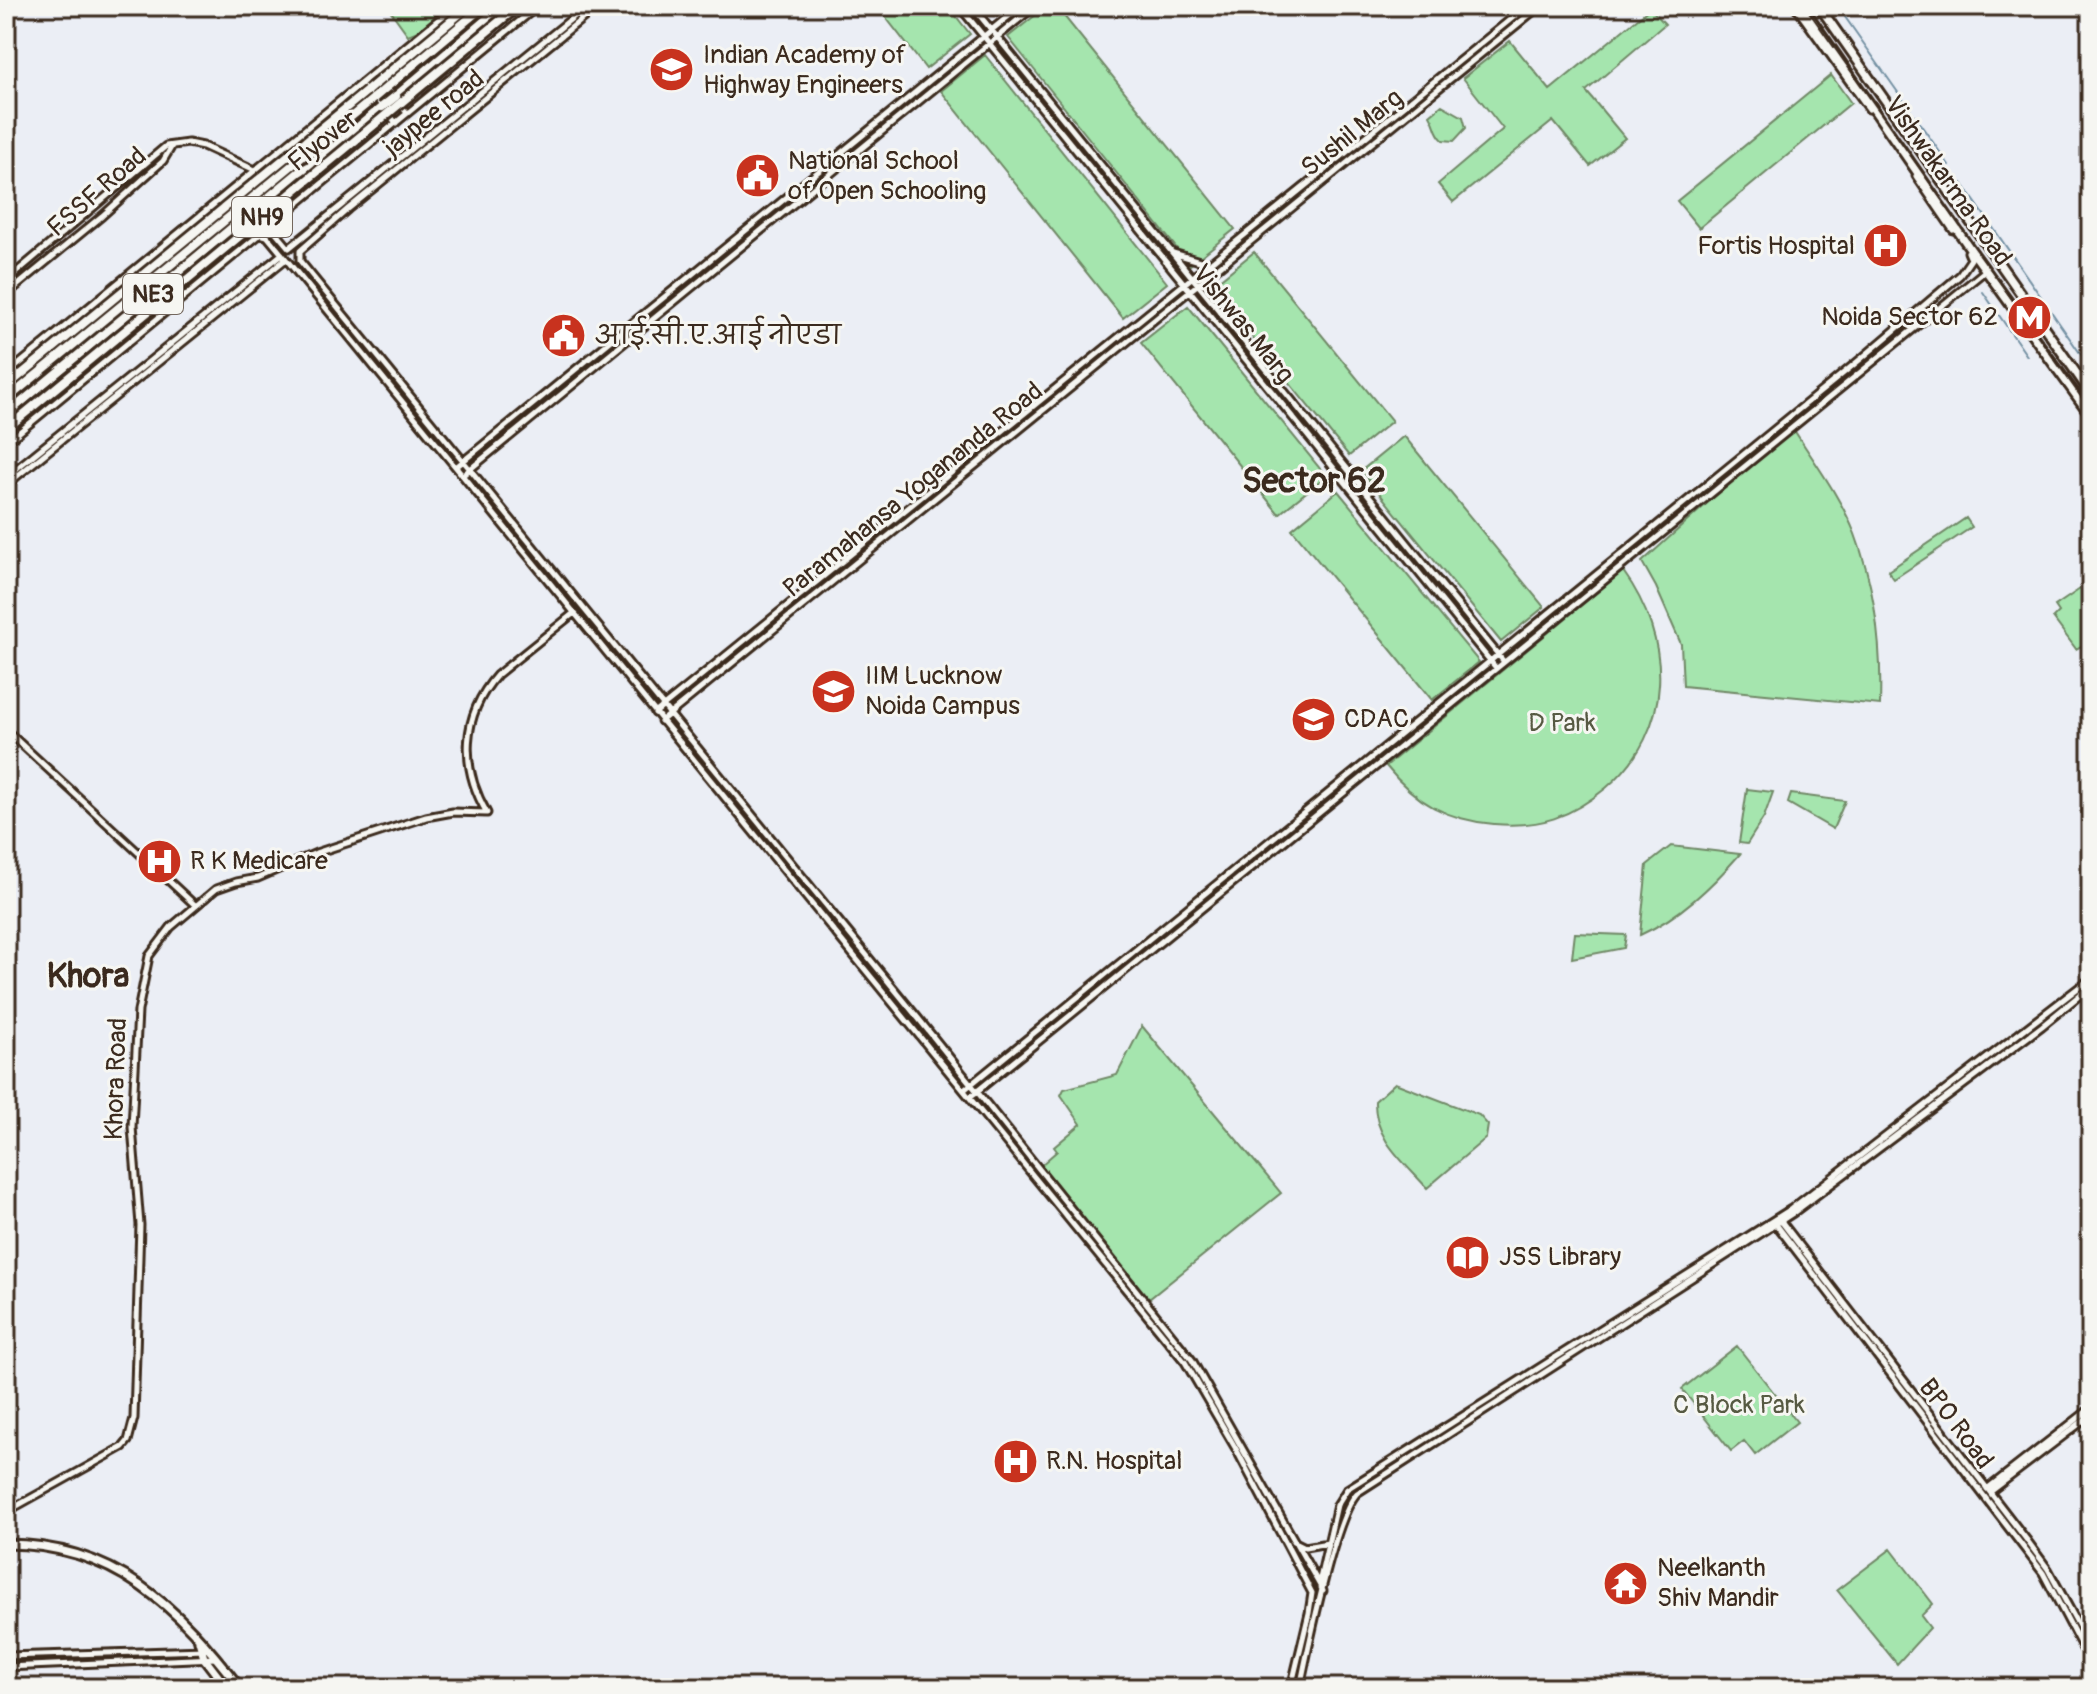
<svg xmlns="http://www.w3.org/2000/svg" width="2097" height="1694" font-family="Pangolin,'Playpen Sans Deva',sans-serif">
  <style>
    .green { fill: #a5e5ae; stroke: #708866; stroke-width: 2 }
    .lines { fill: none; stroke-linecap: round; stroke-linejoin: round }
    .stream { stroke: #7491a3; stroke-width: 2 }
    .minor-casing { stroke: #3b2a1e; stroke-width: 11 }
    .major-casing { stroke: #3b2a1e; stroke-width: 13 }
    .highway-casing { stroke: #3b2a1e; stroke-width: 14 }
    .minor { stroke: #f6f6f2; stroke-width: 5 }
    .major { stroke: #f6f6f2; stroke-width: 7 }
    .highway { stroke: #f6f6f2; stroke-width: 8 }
    .rail { stroke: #3b2a1e; stroke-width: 2 }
    .highway-bridge-casing { stroke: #3b2a1e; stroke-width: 14; stroke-linecap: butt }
    .highway-bridge { stroke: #f6f6f2; stroke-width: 8 }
    .labels { text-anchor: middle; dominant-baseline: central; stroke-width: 6; stroke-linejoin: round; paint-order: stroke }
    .shield { fill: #f6f6f2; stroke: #73675e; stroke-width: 2 }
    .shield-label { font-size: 24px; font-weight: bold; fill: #3b2a1e }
    .poi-label { font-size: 26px; fill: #3b2a1e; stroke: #f6f6f2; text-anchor: start }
    .street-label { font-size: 26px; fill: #3b2a1e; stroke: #f6f6f2 }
    .park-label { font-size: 26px; fill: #565942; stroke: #f6f6f2 }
    .district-label { font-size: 34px; font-weight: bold; fill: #3b2a1e; stroke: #f6f6f2 }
  </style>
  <rect width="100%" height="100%" fill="#ebeef5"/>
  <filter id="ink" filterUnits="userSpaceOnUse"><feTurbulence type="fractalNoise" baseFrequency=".0125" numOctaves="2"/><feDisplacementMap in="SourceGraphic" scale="16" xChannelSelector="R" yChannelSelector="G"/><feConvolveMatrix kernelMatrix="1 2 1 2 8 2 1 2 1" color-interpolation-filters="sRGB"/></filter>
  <g filter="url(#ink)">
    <path class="green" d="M387,6H447L418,31L408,35Z
      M877,6H948L970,34L926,69Z
      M1047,6H1056L1235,229L1190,265L1008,37Z
      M1650,8L1665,24L1586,91L1625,138L1590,166L1553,121L1453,202L1438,184L1503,129L1463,78L1510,41L1550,90Z
      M985,55L1167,283L1123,318L941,91Z
      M1831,75L1851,103L1699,228L1677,201Z
      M1442,105L1463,117L1466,128L1454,141L1443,140C1434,132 1436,124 1430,115Z
      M1254,252L1392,421L1349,456L1211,287Z
      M1188,306L1326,476L1279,514L1141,343Z
      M1792,427C1814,461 1840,496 1855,534C1876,590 1882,646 1880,705L1683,686L1681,644L1656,587L1642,562Z
      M1404,436L1544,607L1501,642L1361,471Z
      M1338,491L1479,662L1432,700L1292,529Z
      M1966,518L1972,527L1894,579L1888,571Z
      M1623,571C1673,640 1675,730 1606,788C1571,817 1540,828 1494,824C1447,820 1416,803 1386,766Z
      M2083,587L2091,598V641L2076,649L2053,618L2059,612L2055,606Z
      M1747,789L1773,792L1764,817L1747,844L1739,843Z
      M1791,794L1845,801L1833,829L1788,803Z
      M1671,846L1740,854C1711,887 1680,917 1640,935L1647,865Z
      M1575,933L1626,935L1624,948L1572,958Z
      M1142,1026L1281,1193L1149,1299L1041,1165L1057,1151L1054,1147L1081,1124L1061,1095L1064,1089L1117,1075Z
      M1395,1083L1479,1115L1488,1125L1486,1138L1427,1188C1403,1161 1374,1139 1375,1101Z
      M1737,1346L1797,1422L1755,1455L1744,1441L1731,1451L1682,1389Z
      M1891,1549L1933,1604L1921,1616L1930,1628L1897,1664L1837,1590Z"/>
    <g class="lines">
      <path class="stream" d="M1845,17L1949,165
        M1962,183L2091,369
        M1983,292L2027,356"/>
      <defs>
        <path id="minor" d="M598,6L348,209L300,251V261L918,1018L1192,1360L1323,1591
          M959,6L1496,668
          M972,6L1504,662
          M1795,6L1869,109
          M374,73L407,113
          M363,82L396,123
          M1916,176L1953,230
          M273,224L274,230L289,248L587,6
          M260,234L267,236L286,259L1185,1362L1236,1449L1312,1593L1309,1613L1291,1688
          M1173,253L1210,264
          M6,281L166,146L188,143L203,146L255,170
          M6,295L102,216L163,161L172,146
          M6,375L455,6
          M6,443L538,6
          M456,467L1021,6
          M463,475L1035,6
          M6,477L282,254
          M6,479L13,480L16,477L286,259
          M655,713L1527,6
          M661,721L1540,6
          M6,730L196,906
          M964,1090L1862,358L1960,275L1971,259L1968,252
          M970,1097L1986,270
          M1781,1221L2026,1539L2048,1569L2091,1648
          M1775,1223L2043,1573L2091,1664
          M1987,1489L2091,1408
          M1990,1492L2091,1415
          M6,1512L123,1447L128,1441L134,1418L140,1225L132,1127L138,1011L149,956L171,927L216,889L236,882L258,878L316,853L426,817L453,812L487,813C460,767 461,716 497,675L574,613
          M1293,1541L1305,1547L1328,1543
          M1319,1583L1337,1505L1347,1489L1791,1209L2091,978
          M6,1656L205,1650
          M6,1667L216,1658
          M1300,1688C1308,1649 1334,1518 1357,1493L1793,1213L2042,1026L2091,986"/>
        <path id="major" d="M1802,6L1971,250L2091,416
          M1819,6L2091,394
          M6,1544C114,1544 178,1607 240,1688
          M199,1641L204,1658L227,1688"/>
        <path id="highway" d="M381,79L469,6
          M387,87L484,6
          M396,96L502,6
          M6,387L368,90
          M6,400L374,98
          M6,415L299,172L312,165L382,107"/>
      </defs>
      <use href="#minor" class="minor-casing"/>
      <use href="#major" class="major-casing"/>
      <use href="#highway" class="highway-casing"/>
      <use href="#minor" class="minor"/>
      <use href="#major" class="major"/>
      <use href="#highway" class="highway"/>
      <path class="rail" d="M1805,6L2091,411"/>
      <defs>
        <path id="highway-bridge" d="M368,90L381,79
          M374,98L387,87
          M382,107L396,96
          M6,429L518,6"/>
      </defs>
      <use href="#highway-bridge" class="highway-bridge-casing"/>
      <use href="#highway-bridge" class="highway-bridge"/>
    </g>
  </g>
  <defs>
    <symbol id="university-disc" viewBox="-11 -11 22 22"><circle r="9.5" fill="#c8321e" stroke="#f6f6f2"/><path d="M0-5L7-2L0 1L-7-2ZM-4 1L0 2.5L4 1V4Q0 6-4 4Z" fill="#fff"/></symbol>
    <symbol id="civic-disc" viewBox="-11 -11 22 22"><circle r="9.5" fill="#c8321e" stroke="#f6f6f2"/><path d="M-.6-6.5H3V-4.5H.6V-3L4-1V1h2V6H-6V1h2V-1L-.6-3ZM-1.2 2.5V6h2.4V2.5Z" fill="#fff"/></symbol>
    <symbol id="hospital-disc" viewBox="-11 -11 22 22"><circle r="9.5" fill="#c8321e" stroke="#f6f6f2"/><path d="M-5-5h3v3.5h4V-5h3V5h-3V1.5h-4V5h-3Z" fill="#fff"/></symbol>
    <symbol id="metro-disc" viewBox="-11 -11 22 22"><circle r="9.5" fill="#c8321e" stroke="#f6f6f2"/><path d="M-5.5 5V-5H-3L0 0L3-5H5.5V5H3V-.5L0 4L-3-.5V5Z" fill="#fff"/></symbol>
    <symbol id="library-disc" viewBox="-11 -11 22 22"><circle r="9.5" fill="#c8321e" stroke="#f6f6f2"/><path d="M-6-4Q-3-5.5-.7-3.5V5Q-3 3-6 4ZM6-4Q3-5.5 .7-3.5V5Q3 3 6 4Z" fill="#fff"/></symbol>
    <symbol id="temple-disc" viewBox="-11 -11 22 22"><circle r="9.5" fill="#c8321e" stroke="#f6f6f2"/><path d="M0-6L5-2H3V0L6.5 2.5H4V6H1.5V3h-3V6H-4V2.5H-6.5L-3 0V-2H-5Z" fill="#fff"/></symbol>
  </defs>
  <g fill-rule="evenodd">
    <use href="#university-disc" x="646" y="44" width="51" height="51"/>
    <use href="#civic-disc" x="732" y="150" width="51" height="51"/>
    <use href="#hospital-disc" x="1860" y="220" width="51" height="51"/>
    <use href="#metro-disc" x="2004" y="292" width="51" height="51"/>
    <use href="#civic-disc" x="538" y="310" width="51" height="51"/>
    <use href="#university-disc" x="808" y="666" width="51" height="51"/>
    <use href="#university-disc" x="1288" y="694" width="51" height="51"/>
    <use href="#hospital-disc" x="134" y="836" width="51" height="51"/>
    <use href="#library-disc" x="1442" y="1232" width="51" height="51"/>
    <use href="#hospital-disc" x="990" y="1436" width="51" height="51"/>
    <use href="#temple-disc" x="1600" y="1558" width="51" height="51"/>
  </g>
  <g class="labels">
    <g class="shield">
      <rect x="232" y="197" width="60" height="40" rx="6"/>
      <rect x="123" y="274" width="60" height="40" rx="6"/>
    </g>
    <g class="shield-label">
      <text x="262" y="217">NH9</text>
      <text x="153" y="294">NE3</text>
    </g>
    <g class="poi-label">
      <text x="703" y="55">Indian Academy of<tspan x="703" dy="30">Highway Engineers</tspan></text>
      <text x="788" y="161">National School<tspan x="788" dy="30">of Open Schooling</tspan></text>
      <text x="1855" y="246" text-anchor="end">Fortis Hospital</text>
      <text x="1998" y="317" text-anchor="end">Noida Sector 62</text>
      <text x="595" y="336">आई.सी.ए.आई नोएडा</text>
      <text x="865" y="676">IIM Lucknow<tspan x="865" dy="30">Noida Campus</tspan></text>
      <text x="1344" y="719">CDAC</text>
      <text x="190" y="861">R K Medicare</text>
      <text x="1499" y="1257">JSS Library</text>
      <text x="1046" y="1461">R.N. Hospital</text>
      <text x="1657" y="1568">Neelkanth<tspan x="1657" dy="30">Shiv Mandir</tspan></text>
    </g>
    <g class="street-label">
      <text transform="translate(434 113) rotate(-39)">jaypee road</text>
      <text transform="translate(1352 133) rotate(-39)">Sushil Marg</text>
      <text transform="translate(323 141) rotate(-39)">Flyover</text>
      <text transform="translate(1948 181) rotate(55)">Vishwakarma Road</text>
      <text transform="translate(97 192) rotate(-41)">FSSF Road</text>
      <text transform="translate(1243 324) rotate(51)">Vishwas Marg</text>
      <text transform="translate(913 490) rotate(-39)">Paramahansa Yogananda Road</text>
      <text transform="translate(116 1079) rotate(-88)">Khora Road</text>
      <text transform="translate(1956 1424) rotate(53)">BPO Road</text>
    </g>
    <g class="park-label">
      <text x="1562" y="723">D Park</text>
      <text x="1739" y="1405">C Block Park</text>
    </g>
    <g class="district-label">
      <text x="1314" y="481">Sector 62</text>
      <text x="88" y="976">Khora</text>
    </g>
  </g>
  <rect width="2097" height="1694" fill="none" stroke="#f6f6f2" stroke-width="32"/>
  <rect x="16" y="16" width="2065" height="1662" fill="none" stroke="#3b2a1e" stroke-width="3" filter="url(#ink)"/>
</svg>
